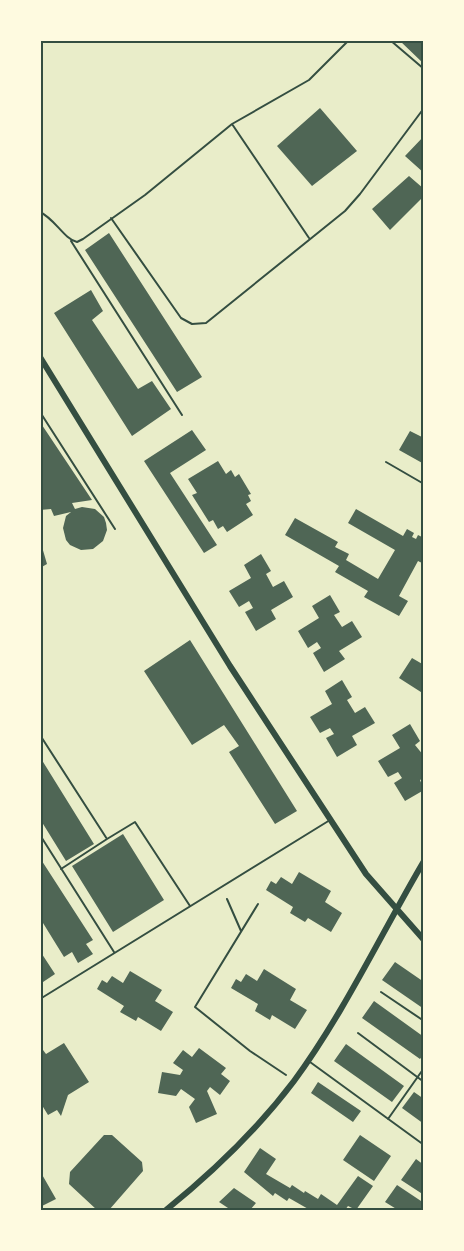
<svg xmlns="http://www.w3.org/2000/svg" width="464" height="1251" font-family="'Exo 2',sans-serif">
  <style>
    .building { fill: #4f6655 }
    .lines { fill: none; stroke-linecap: round; stroke-linejoin: round }
    .path { stroke: #344e41; stroke-width: 2 }
    .service { stroke: #344e41; stroke-width: 2 }
    .tertiary { stroke: #344e41; stroke-width: 6 }
    .neatline { fill: none; stroke: #344e41; stroke-width: 2 }
  </style>
  <rect width="100%" height="100%" fill="#e9edc9"/>
  <path class="building" d="M399,40H424V64Z
    M320,108L357,151L312,186L277,146Z
    M424,136V173L405,156Z
    M409,176L424,189V196L390,230L372,209Z
    M109,233L202,377L177,392L85,250Z
    M91,290L103,311L92,320L138,389L152,381L171,409L132,436L54,313Z
    M40,422L92,500L72,503L75,509L82,507L95,509L104,517L106,523L107,530L103,541L93,549L81,550L70,545L66,540L63,528L66,516L71,512L54,516L51,509L40,510Z
    M192,430L206,450L170,473L217,545L204,553L144,461Z
    M410,431L424,438V464L399,450Z
    M218,461L226,474L231,470L235,477L239,474L251,494L248,495L251,501L246,504L253,515L227,532L223,526L218,529L213,520L209,522L192,495L197,493L188,479Z
    M356,509L403,536L407,529L414,533L412,537L416,539L418,535L424,538V564L418,561L399,596L408,601L399,616L364,597L368,591L335,572L339,566L285,535L295,518L338,542L335,547L349,554L346,560L378,579L395,550L348,523Z
    M40,540L47,564L40,568Z
    M261,554L271,571L266,574L273,587L284,581L293,597L271,610L276,619L256,631L245,612L253,608L249,601L239,607L229,591L251,578L244,565Z
    M330,595L340,612L334,615L342,627L352,621L362,637L339,651L345,659L324,672L313,653L321,648L317,642L308,648L298,631L319,618L312,606Z
    M190,640L297,811L275,824L229,752L239,746L224,725L192,745L144,671Z
    M412,658L424,665V694L399,678Z
    M342,680L352,697L347,700L355,713L365,707L375,723L352,736L357,745L337,757L326,738L334,734L330,728L320,733L310,717L332,704L325,691Z
    M410,724L420,741L415,745L424,756V778L420,780L424,790L405,801L394,783L402,778L398,772L388,777L378,761L400,748L392,735Z
    M40,757L94,844L66,861L40,819Z
    M123,834L164,900L113,932L72,866Z
    M40,858L93,940L86,944L93,954L78,963L72,952L64,957L43,923L40,925Z
    M299,872L331,891L325,902L342,913L331,932L308,918L305,922L290,913L293,907L266,890L271,881L276,884L281,877L292,884Z
    M40,951L55,974L40,984Z
    M395,962L424,982V1009L382,980Z
    M264,969L296,989L290,1000L307,1010L295,1029L272,1015L270,1020L255,1011L258,1004L231,988L236,979L241,982L246,974L257,981Z
    M130,971L162,990L155,1001L173,1012L161,1031L138,1017L136,1021L120,1012L124,1006L97,989L102,980L107,983L112,976L123,983Z
    M374,1001L424,1037V1054L420,1059L362,1018Z
    M64,1043L89,1082L68,1095L61,1116L57,1110L48,1115L40,1102V1046L46,1054Z
    M346,1044L404,1086L392,1102L334,1061Z
    M199,1048L226,1068L221,1074L230,1081L220,1095L210,1087L207,1091L217,1114L196,1123L189,1107L195,1099L181,1089L176,1096L158,1093L162,1072L180,1075L183,1070L173,1063L183,1050L192,1057Z
    M318,1082L361,1111L353,1122L311,1093Z
    M414,1092L424,1099V1124L402,1108Z
    M104,1135H112L142,1162L143,1171L109,1210H97L69,1184L70,1172Z
    M360,1135L391,1156L374,1181L343,1160Z
    M260,1148L276,1159L266,1174L290,1188L292,1185L304,1193L305,1191L318,1199L321,1194L337,1205L358,1176L373,1186L356,1210L348,1206L345,1210H310L289,1198L287,1201L275,1193L273,1196L244,1172Z
    M416,1159L424,1165V1195L401,1180Z
    M40,1171L56,1199L40,1207Z
    M397,1185L424,1203V1210H398L385,1202Z
    M234,1188L256,1203L250,1210H231L219,1202Z"/>
  <g class="lines">
    <path class="path" d="M227,899L241,931
      M258,904L195,1007L250,1051L286,1075"/>
    <path class="service" d="M390,40L424,69
      M232,124L309,238
      M40,212C55,219 64,239 77,242L83,239L145,195L232,124L309,80L349,40
      M111,218L181,318L192,324L206,323L345,211L360,194L424,108
      M71,241L182,415
      M40,412L115,529
      M386,462L424,484
      M40,574V579
      M40,735L107,839L135,822L190,906
      M40,835L114,952
      M61,869L107,839
      M381,992L424,1021
      M40,999L330,820
      M358,1033L424,1082
      M310,1062L424,1145
      M388,1119L424,1068"/>
    <path class="tertiary" d="M40,357L230,666L366,874L424,940
      M166,1210C213,1172 257,1130 294,1081C344,1013 381,934 424,861"/>
  </g>
  <rect width="464" height="1251" fill="none" stroke="#fefae0" stroke-width="84"/>
  <rect x="42" y="42" width="380" height="1167" class="neatline"/>
</svg>
